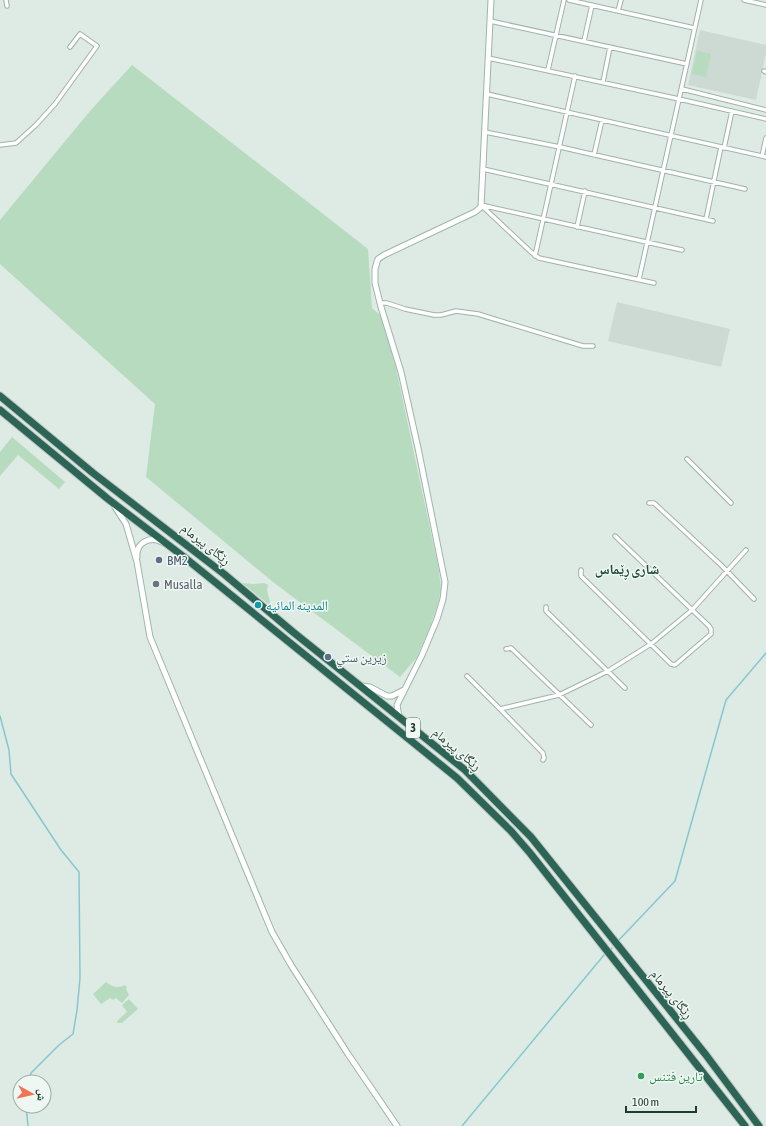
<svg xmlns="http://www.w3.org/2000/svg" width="766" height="1126" font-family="'Asap Condensed','Noto Naskh Arabic',sans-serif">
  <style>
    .built { fill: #cdd9d3 }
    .green { fill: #b7dbbf }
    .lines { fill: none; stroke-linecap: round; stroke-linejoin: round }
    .stream { stroke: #86c7cf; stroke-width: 1.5 }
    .street-casing { stroke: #a1b1ab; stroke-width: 5.5 }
    .secondary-casing { stroke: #9eb5ab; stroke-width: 7 }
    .highway-casing { stroke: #bcc4c1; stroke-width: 9 }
    .street { stroke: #fff; stroke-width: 3.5 }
    .secondary { stroke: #fff; stroke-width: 5 }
    .highway { stroke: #2c6556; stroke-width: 7 }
    .service-dot { fill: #5c6f8a; stroke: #eff7f2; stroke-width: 1.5 }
    .worship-dot { fill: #6b7280; stroke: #eff7f2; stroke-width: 1.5 }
    .culture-dot { fill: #0f9aa8; stroke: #eff7f2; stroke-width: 1.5 }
    .leisure-dot { fill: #2e9e5b; stroke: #eff7f2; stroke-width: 1.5 }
    .labels { text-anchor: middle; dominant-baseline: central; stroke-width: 3; stroke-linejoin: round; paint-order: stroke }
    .shield { fill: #eff7f2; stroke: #5e726b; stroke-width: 1 }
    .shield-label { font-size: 12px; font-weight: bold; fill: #203931 }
    .street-label { font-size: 13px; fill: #203931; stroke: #eff7f2 }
    .service-label { font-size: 13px; fill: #4e5e75; stroke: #eff7f2; text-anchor: start }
    .worship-label { font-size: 13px; fill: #5b616d; stroke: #eff7f2; text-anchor: start }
    .culture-label { font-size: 13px; fill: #0d838f; stroke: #eff7f2; text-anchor: start }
    .leisure-label { font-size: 13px; fill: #27864d; stroke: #eff7f2; text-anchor: start }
    .neighbourhood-label { font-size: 14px; font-weight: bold; fill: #1d4b3d; stroke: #eff7f2 }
  </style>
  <rect width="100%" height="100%" fill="#deeae4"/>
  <path class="built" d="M700,30L766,45V53L756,100L688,85Z
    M617,302L730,329L721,367L608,341Z"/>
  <path class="green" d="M697,51L711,54L706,77L692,74Z
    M132,65L368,249L372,308L381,316L396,368L439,571L441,589L438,603L430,627L417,657L400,677L273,582L146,477L155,404L0,264V220L90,111Z
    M12,437L65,482L59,489L18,455L0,476V452Z
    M242,583L253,584L264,583L268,585L267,590L271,606Z
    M106,982C113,988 118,988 125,985L127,987L126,989L129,995L122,1003L116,998L113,1000L110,998L101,1004L93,994Z
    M129,999L138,1009L122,1023H118L117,1021L127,1012L122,1005Z"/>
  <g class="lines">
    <path class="stream" d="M0,716L9,750L11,774L61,850L79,872L80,978L77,1010L73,1034L59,1045L31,1073L29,1082
      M618,941L675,881L726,700L766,653
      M611,949L612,948
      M26,1106L28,1126
      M462,1126L604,955"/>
    <defs>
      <path id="street" d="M6,0L7,6
        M569,0L694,28
        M744,0L766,5
        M618,11L621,0
        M490,21L687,64
        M584,41L592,5
        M488,58L679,99L766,119
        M548,70L564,0
        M764,71L766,72
        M603,82L610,47
        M682,89L766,110
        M487,94L766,157
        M485,132L560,147L745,189
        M0,145L16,143L36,125L55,104L97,46L80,34L70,47
        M724,148L732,111
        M594,155L602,120
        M762,156L766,138
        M483,169L713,221
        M481,205L682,250
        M482,206L531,252L539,258L654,283
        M706,219L721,147
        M577,227L585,191
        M535,256L575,76
        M639,279L701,0
        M380,303H387L405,309L434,315H441L456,311L478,314L583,346H593
        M687,459L731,503
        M649,503H654L721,565L754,599
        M581,570V576L671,664L675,665L711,634V629L709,626L615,536
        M546,607V611L625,688
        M506,649L511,648L591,725
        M467,676L500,709L559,695L608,671L651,644L692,610L746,550
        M500,709L543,753L544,758L543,760"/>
      <path id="secondary" d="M115,507L126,524L137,562L150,637L272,932L291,965L348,1054L397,1126
        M137,557C136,542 150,536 162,542
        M362,686L370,687L387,696H392L404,690
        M399,717L397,705L422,655L437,619L443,599L445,582L418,448L401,372L381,307L375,283V269L377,262L378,259L384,255L475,212L481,207L491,0"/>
      <path id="highway" d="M0,396L93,473L224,574L293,632L465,770L531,837L706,1055L759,1126
        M0,410L108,499L184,557L457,778L511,831L530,853L745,1126"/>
    </defs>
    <use href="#street" class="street-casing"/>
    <use href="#secondary" class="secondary-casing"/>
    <use href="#highway" class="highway-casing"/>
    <use href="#street" class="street"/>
    <use href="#secondary" class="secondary"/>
    <use href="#highway" class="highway"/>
  </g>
  <g class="service-dot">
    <circle cx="159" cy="560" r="4"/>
    <circle cx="328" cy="657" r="4"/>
  </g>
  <circle class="worship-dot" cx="156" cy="584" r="4"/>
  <circle class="culture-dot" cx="258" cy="605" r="4"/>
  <circle class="leisure-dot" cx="641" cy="1076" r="4"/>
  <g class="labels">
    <rect class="shield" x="406" y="718" width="14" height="20" rx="3"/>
    <g class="shield-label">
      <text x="413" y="728">3</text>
    </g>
    <g class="street-label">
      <text transform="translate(206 544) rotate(38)">ڕێگای پیرمام</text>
      <text transform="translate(457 749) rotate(40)">ڕێگای پیرمام</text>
      <text transform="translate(672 994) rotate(51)">ڕێگای پیرمام</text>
    </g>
    <g class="service-label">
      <text x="167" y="560">BM2</text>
      <text x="336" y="657">زيرين ستي</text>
    </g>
    <g class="worship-label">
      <text x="164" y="584">Musalla</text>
    </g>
    <g class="culture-label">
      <text x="266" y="605">المدينه المائيه</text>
    </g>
    <g class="leisure-label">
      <text x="649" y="1076">تارين فتنس</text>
    </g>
    <g class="neighbourhood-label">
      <text x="627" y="569">شاری ڕێماس</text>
    </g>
  </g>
  <g transform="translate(32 1094) rotate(98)"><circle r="19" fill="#eff7f2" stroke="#9caba5"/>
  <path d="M0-3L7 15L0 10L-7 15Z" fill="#f07456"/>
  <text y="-6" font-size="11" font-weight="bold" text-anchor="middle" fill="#203931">ش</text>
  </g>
  <path d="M626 1106v6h70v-6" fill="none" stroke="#203931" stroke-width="2"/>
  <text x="632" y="1106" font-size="12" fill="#203931" stroke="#eff7f2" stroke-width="3" paint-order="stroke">100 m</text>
</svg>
